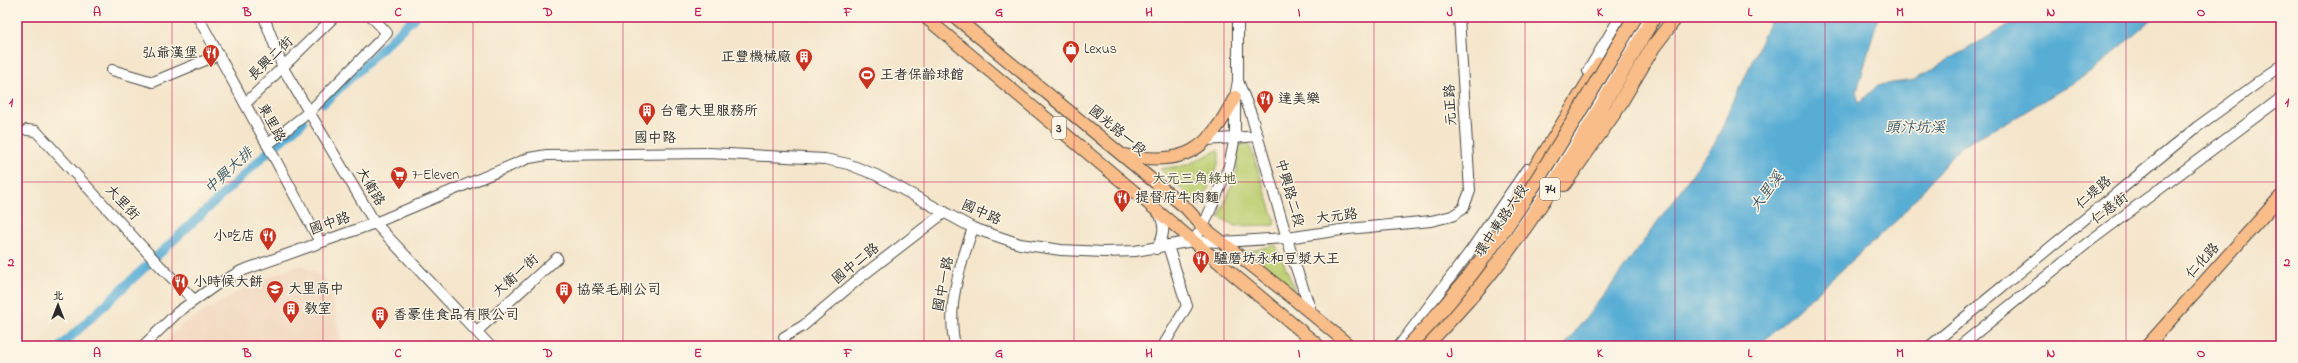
<svg xmlns="http://www.w3.org/2000/svg" width="2298" height="363" font-family="'Indie Flower','LXGW WenKai TC',sans-serif">
  <style>
    .built { fill: #f1d5bd }
    .green { fill: #bcce71; stroke: #747c4e }
    .water { fill: #59add5; stroke: #426c80 }
    .lines { fill: none; stroke-linecap: round; stroke-linejoin: round }
    .canal { stroke: #59add5; stroke-width: 9 }
    .minor-casing { stroke: #494743; stroke-width: 12 }
    .major-casing { stroke: #494743; stroke-width: 14 }
    .highway-casing { stroke: #494743; stroke-width: 16 }
    .minor { stroke: #fff; stroke-width: 10 }
    .major { stroke: #f8bd88; stroke-width: 12 }
    .highway { stroke: #f8bd88; stroke-width: 14 }
    .highway-bridge-casing { stroke: #494743; stroke-width: 16; stroke-linecap: butt }
    .highway-bridge { stroke: #f8bd88; stroke-width: 14 }
    .grid { fill: none; stroke: #c2185b; stroke-width: 1; stroke-opacity: 0.55 }
    .labels { text-anchor: middle; dominant-baseline: central; stroke-width: 3; stroke-linejoin: round; paint-order: stroke }
    .shield { fill: #fcf5e5; stroke: #6a6863; stroke-width: 1 }
    .shield-label { font-size: 13px; font-weight: bold; fill: #2b2b2b }
    .poi-label { font-size: 14px; fill: #2b2b2b; stroke: #fcf5e5; text-anchor: start }
    .street-label { font-size: 14px; fill: #2b2b2b; stroke: #fcf5e5 }
    .park-label { font-size: 14px; fill: #4f543c; stroke: #fcf5e5 }
    .water-label { font-size: 15px; font-style: italic; fill: #3b5866; stroke: #fcf5e5 }
    .neatline { fill: none; stroke: #c2185b; stroke-width: 1.5 }
    .grid-label { font-size: 13px; text-anchor: middle; font-weight: bold; fill: #c2185b }
  </style>
  <rect width="100%" height="100%" fill="#fcf5e5"/>
  <filter id="ink" filterUnits="userSpaceOnUse"><feTurbulence type="fractalNoise" baseFrequency=".025" numOctaves="2"/><feDisplacementMap in="SourceGraphic" scale="8" xChannelSelector="R" yChannelSelector="G"/><feConvolveMatrix kernelMatrix="1 2 1 2 8 2 1 2 1" color-interpolation-filters="sRGB"/></filter>
  <filter id="wash" filterUnits="userSpaceOnUse"><feTurbulence type="fractalNoise" baseFrequency=".012" numOctaves="4" result="noise"/><feDisplacementMap in="SourceGraphic" scale="16" xChannelSelector="R" yChannelSelector="G"/><feGaussianBlur stdDeviation="0.9" result="paint"/><feColorMatrix in="noise" values="0 0 0 0 0 0 0 0 0 0 0 0 0 0 0 0 0 1.4 0 .05"/><feComposite in="paint" operator="in"/></filter>
  <g filter="url(#wash)">
    <rect width="100%" height="100%" fill="#f4e5cb"/>
    <path class="built" d="M301,265L327,279L343,346H161L183,324L252,284Z"/>
    <path class="green" d="M1249,143L1275,221L1274,225L1235,226L1219,217L1237,172L1238,146Z
      M1218,150C1224,162 1205,193 1199,206L1160,169L1187,165Z
      M1276,245L1295,290L1249,251Z"/>
    <path class="water" d="M1772,17H1878L1857,92L1858,104L1878,85L1914,80L2022,17H2155L2091,72L2018,116L1961,146L1898,219L1758,346H1564L1616,279L1716,141Z"/>
    <g class="lines">
      <path class="canal" d="M324,103L415,17
        M62,345L268,152L303,122"/>
    </g>
  </g>
  <g filter="url(#ink)">
    <g class="lines">
      <defs>
        <path id="minor" d="M198,17L320,242
          M264,17L283,68L375,223L490,346
          M112,70L153,82L218,55
          M1588,71L1620,17
          M1238,81L1251,114L1293,259L1312,314
          M245,104L334,17
          M27,130L36,131L159,265L194,300
          M1207,140L1258,136
          M267,145L309,112L387,33L372,17
          M1193,241L1203,227L1229,166L1235,137V97L1238,81V17
          M1156,249C1164,237 1166,227 1159,213
          M1492,261L1588,117L1644,17
          M477,331L557,258
          M784,337L803,326L862,276L945,212
          M143,346L178,312L216,285L241,271L375,223L529,158L547,155L708,153L825,159L848,164L876,175L973,228L1020,244L1061,250L1104,252L1135,251L1193,241L1222,242L1287,238L1348,229L1431,221L1452,216L1463,209L1470,191L1459,17
          M955,346C946,306 960,266 973,228
          M1163,346L1187,306L1168,246
          M1399,346L1471,250L1527,169
          M1930,346L2197,127L2281,66
          M1960,346L2090,241L2281,98"/>
        <path id="major" d="M925,17L1319,346
          M955,17L1186,208L1203,227L1289,295L1350,346
          M1123,155C1185,166 1207,152 1235,97
          M2147,346L2281,196"/>
        <path id="highway" d="M1564,184L1616,110L1653,47L1676,17
          M1511,214L1520,191L1544,155L1600,64
          M1425,346C1448,322 1472,297 1492,271C1555,192 1603,103 1654,17"/>
      </defs>
      <use href="#minor" class="minor-casing"/>
      <use href="#major" class="major-casing"/>
      <use href="#highway" class="highway-casing"/>
      <use href="#minor" class="minor"/>
      <use href="#major" class="major"/>
      <use href="#highway" class="highway"/>
      <defs>
        <path id="highway-bridge" d="M1409,346C1502,250 1568,131 1635,17"/>
      </defs>
      <use href="#highway-bridge" class="highway-bridge-casing"/>
      <use href="#highway-bridge" class="highway-bridge"/>
    </g>
  </g>
  <path class="grid" d="M172,17V346M323,17V346M473,17V346M623,17V346M773,17V346M924,17V346M1074,17V346M1224,17V346M1374,17V346M1525,17V346M1675,17V346M1825,17V346M1975,17V346M2126,17V346M17,182H2281"/>
  <defs>
    <symbol id="shop-pin" viewBox="-11 -11 22 30"><path d="M0 17L-7.5 6A9.5 9.5 0 1 1 7.5 6Z" fill="#c8321e" stroke="#fcf5e5"/><path d="M-5-2.5h2.3a2.7 3.5 0 0 1 5.4 0H5L5.5 6h-11ZM-1.5-2.5h3a1.5 2.3 0 0 0-3 0Z" fill="#fff"/></symbol>
    <symbol id="restaurant-pin" viewBox="-11 -11 22 30"><path d="M0 17L-7.5 6A9.5 9.5 0 1 1 7.5 6Z" fill="#c8321e" stroke="#fcf5e5"/><path d="M-5-6h1v4h1v-4h1v4h1v-4h1v5L-1.5 .5V6h-2V.5L-5-1ZM5-6V6H3V1.5H1.5Q1.5-4 5-6Z" fill="#fff"/></symbol>
    <symbol id="building-pin" viewBox="-11 -11 22 30"><path d="M0 17L-7.5 6A9.5 9.5 0 1 1 7.5 6Z" fill="#c8321e" stroke="#fcf5e5"/><path d="M-4-6H4V6H1V3H-1V6H-4ZM-2.5-4.3h1.7v1.8h-1.7ZM.8-4.3h1.7v1.8H.8ZM-2.5-1h1.7V.8h-1.7ZM.8-1h1.7V.8H.8Z" fill="#fff"/></symbol>
    <symbol id="stadium-pin" viewBox="-11 -11 22 30"><path d="M0 17L-7.5 6A9.5 9.5 0 1 1 7.5 6Z" fill="#c8321e" stroke="#fcf5e5"/><path d="M0-5a6.5 5 0 1 0 0 10a6.5 5 0 1 0 0-10ZM-3.5-1.8h7v3.6h-7Z" fill="#fff"/></symbol>
    <symbol id="supermarket-pin" viewBox="-11 -11 22 30"><path d="M0 17L-7.5 6A9.5 9.5 0 1 1 7.5 6Z" fill="#c8321e" stroke="#fcf5e5"/><path d="M-6-5.5h2.5l.6 2H6L4.5 2H-2.5L-4.4-4H-6ZM-1.5 3.2a1.3 1.3 0 1 0 .1 0ZM3 3.2a1.3 1.3 0 1 0 .1 0Z" fill="#fff"/></symbol>
    <symbol id="school-pin" viewBox="-11 -11 22 30"><path d="M0 17L-7.5 6A9.5 9.5 0 1 1 7.5 6Z" fill="#c8321e" stroke="#fcf5e5"/><path d="M0-5L7-2L0 1L-7-2ZM-4 1L0 2.5L4 1V4Q0 6-4 4Z" fill="#fff"/></symbol>
  </defs>
  <g fill-rule="evenodd">
    <use href="#shop-pin" x="1061" y="39" width="20" height="27"/>
    <use href="#restaurant-pin" x="201" y="43" width="20" height="27"/>
    <use href="#building-pin" x="794" y="47" width="20" height="27"/>
    <use href="#stadium-pin" x="857" y="65" width="20" height="27"/>
    <use href="#restaurant-pin" x="1255" y="89" width="20" height="27"/>
    <use href="#building-pin" x="637" y="101" width="20" height="27"/>
    <use href="#supermarket-pin" x="389" y="165" width="20" height="27"/>
    <use href="#restaurant-pin" x="1112" y="188" width="20" height="27"/>
    <use href="#restaurant-pin" x="258" y="226" width="20" height="27"/>
    <use href="#restaurant-pin" x="1191" y="249" width="20" height="27"/>
    <use href="#restaurant-pin" x="170" y="272" width="20" height="27"/>
    <use href="#school-pin" x="265" y="279" width="20" height="27"/>
    <use href="#building-pin" x="554" y="280" width="20" height="27"/>
    <use href="#building-pin" x="281" y="299" width="20" height="27"/>
    <use href="#building-pin" x="370" y="305" width="20" height="27"/>
  </g>
  <g class="labels">
    <g class="shield">
      <rect x="1052" y="117" width="14" height="22" rx="3"/>
      <rect x="1540" y="178" width="20" height="22" rx="3"/>
    </g>
    <g class="shield-label">
      <text x="1059" y="128">3</text>
      <text x="1550" y="189">74</text>
    </g>
    <g class="poi-label">
      <text x="1084" y="49">Lexus</text>
      <text x="198" y="53" text-anchor="end">弘爺漢堡</text>
      <text x="791" y="57" text-anchor="end">正豐機械廠</text>
      <text x="880" y="75">王者保齡球館</text>
      <text x="1278" y="99">達美樂</text>
      <text x="660" y="111">台電大里服務所</text>
      <text x="412" y="175">7-Eleven</text>
      <text x="1135" y="198">提督府牛肉麵</text>
      <text x="255" y="236" text-anchor="end">小吃店</text>
      <text x="1214" y="259">驢磨坊永和豆漿大王</text>
      <text x="193" y="282">小時候大餅</text>
      <text x="288" y="289">大里高中</text>
      <text x="577" y="290">協榮毛刷公司</text>
      <text x="304" y="309">教室</text>
      <text x="393" y="315">香豪佳食品有限公司</text>
    </g>
    <g class="street-label">
      <text transform="translate(271 59) rotate(-44)">長興二街</text>
      <text transform="translate(1451 105) rotate(-93)">元正路</text>
      <text transform="translate(271 123) rotate(61)">東里路</text>
      <text transform="translate(1117 131) rotate(40)">國光路一段</text>
      <text x="655" y="138">國中路</text>
      <text transform="translate(370 187) rotate(59)">大衛路</text>
      <text transform="translate(1289 193) rotate(74)">中興路二段</text>
      <text transform="translate(2094 193) rotate(-41)">仁堤路</text>
      <text transform="translate(122 203) rotate(47)">大里街</text>
      <text transform="translate(2110 209) rotate(-37)">仁慈街</text>
      <text transform="translate(981 213) rotate(24)">國中路</text>
      <text transform="translate(1337 217) rotate(-7)">大元路</text>
      <text transform="translate(1502 221) rotate(-56)">環中東路六段</text>
      <text transform="translate(330 224) rotate(-19)">國中路</text>
      <text transform="translate(2203 261) rotate(-48)">仁化路</text>
      <text transform="translate(856 264) rotate(-39)">國中二路</text>
      <text transform="translate(516 276) rotate(-42)">大衛一街</text>
      <text transform="translate(944 284) rotate(-79)">國中一路</text>
    </g>
    <g class="park-label">
      <text x="1194" y="179">大元三角綠地</text>
    </g>
    <g class="water-label">
      <text x="1915" y="128">頭汴坑溪</text>
      <text transform="translate(229 171) rotate(-43)">中興大排</text>
      <text transform="translate(1767 192) rotate(-53)">大里溪</text>
    </g>
  </g>
  <rect width="2298" height="363" fill="none" stroke="#fcf5e5" stroke-width="44"/>
  <g transform="translate(58 305)" stroke="#fcf5e5" stroke-width="3" paint-order="stroke">
  <path d="M0-3L7 15L0 10L-7 15Z" fill="#2b2b2b"/>
  <text y="-6" font-size="11" font-weight="bold" text-anchor="middle" fill="#2b2b2b">北</text>
  </g>
  <rect x="22" y="22" width="2254" height="319" class="neatline"/>
  <g class="grid-label">
    <text x="97" y="16">A</text>
    <text x="247" y="16">B</text>
    <text x="398" y="16">C</text>
    <text x="548" y="16">D</text>
    <text x="698" y="16">E</text>
    <text x="848" y="16">F</text>
    <text x="999" y="16">G</text>
    <text x="1149" y="16">H</text>
    <text x="1299" y="16">I</text>
    <text x="1450" y="16">J</text>
    <text x="1600" y="16">K</text>
    <text x="1750" y="16">L</text>
    <text x="1900" y="16">M</text>
    <text x="2051" y="16">N</text>
    <text x="2201" y="16">O</text>
    <text x="11" y="106">1</text>
    <text x="2287" y="106">1</text>
    <text x="11" y="266">2</text>
    <text x="2287" y="266">2</text>
    <text x="97" y="357">A</text>
    <text x="247" y="357">B</text>
    <text x="398" y="357">C</text>
    <text x="548" y="357">D</text>
    <text x="698" y="357">E</text>
    <text x="848" y="357">F</text>
    <text x="999" y="357">G</text>
    <text x="1149" y="357">H</text>
    <text x="1299" y="357">I</text>
    <text x="1450" y="357">J</text>
    <text x="1600" y="357">K</text>
    <text x="1750" y="357">L</text>
    <text x="1900" y="357">M</text>
    <text x="2051" y="357">N</text>
    <text x="2201" y="357">O</text>
  </g>
</svg>
